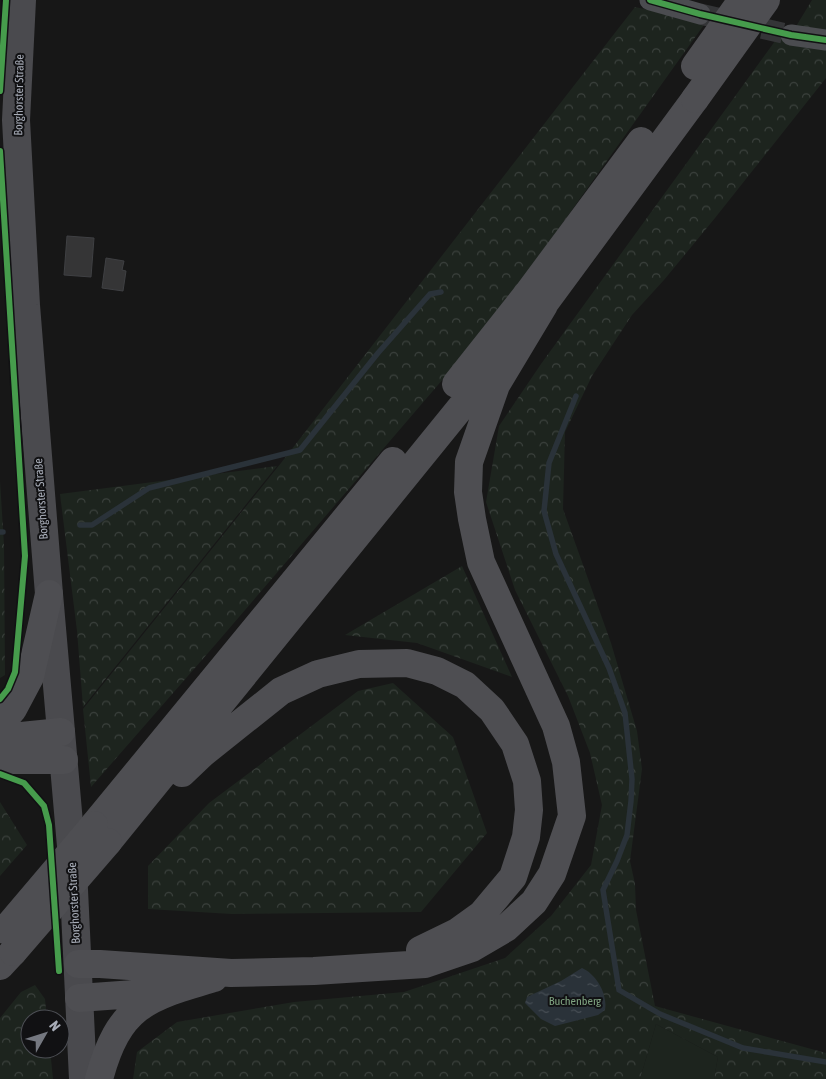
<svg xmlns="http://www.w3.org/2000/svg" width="826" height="1079" font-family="'Asap Condensed',sans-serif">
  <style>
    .green { fill: #1d241e }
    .forest { fill: url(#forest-crowns) }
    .water { fill: url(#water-ripples) }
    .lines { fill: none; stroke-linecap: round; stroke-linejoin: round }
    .stream { stroke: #2a3239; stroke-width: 5.5 }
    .building { fill: #353536; stroke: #3f4043 }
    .minor-tunnel { stroke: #343537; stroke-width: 21; stroke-dasharray: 21 11; stroke-linecap: butt }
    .minor { stroke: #4b4c50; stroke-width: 21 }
    .secondary { stroke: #4a4a4e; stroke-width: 28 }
    .trunk { stroke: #4e4e52; stroke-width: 28 }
    .trunk-bridge { stroke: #4e4e52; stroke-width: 28 }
    .cycleway-casing { stroke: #111113; stroke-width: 9 }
    .cycleway { stroke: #469c4c; stroke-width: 6 }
    .labels { text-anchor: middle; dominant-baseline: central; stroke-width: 4; stroke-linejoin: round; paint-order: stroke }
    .street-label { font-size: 12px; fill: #a8adb8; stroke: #111113 }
    .park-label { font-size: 12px; fill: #7fa381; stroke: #111113 }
  </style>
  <defs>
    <pattern id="forest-crowns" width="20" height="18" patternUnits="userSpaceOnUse" patternTransform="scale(1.25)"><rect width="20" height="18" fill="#1d241e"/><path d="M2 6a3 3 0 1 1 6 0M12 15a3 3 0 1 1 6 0" fill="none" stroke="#3b413d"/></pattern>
    <pattern id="water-ripples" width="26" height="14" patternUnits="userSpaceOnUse" patternTransform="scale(1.25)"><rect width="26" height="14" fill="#2a3239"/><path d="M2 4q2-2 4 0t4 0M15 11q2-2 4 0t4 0" fill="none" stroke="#464d54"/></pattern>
  </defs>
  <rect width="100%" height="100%" fill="#171717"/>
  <path class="green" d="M656,1024L718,1057L714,1079H640Z"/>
  <path class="forest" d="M812,0H826V36L792,33Z
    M635,7L706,22L492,322L215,645L91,787L83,709L281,463Z
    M778,37L807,42L826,48V78L715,218L664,280L632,315L592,376L565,432L563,509L611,643L637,731L642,769L630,861L635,884L636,910L655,1006L826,1053V1079H714L718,1057L656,1024L640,1079H133L137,1052L177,1022L294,1002L404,992L505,958L551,916L591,865L602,805L590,753L568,696L515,590L486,502L499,426L541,364Z
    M277,466L83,707L77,631L60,494Z
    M0,481L4,545L5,675L0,678Z
    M462,566L512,677L417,643L345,635Z
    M393,683L453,737L487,833L421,912L232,914L148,909V866L209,803L358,691Z
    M0,802L27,845L0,876Z
    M35,985L45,999L47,1019H30V1049H50L53,1079H0V1018L21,992Z"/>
  <path class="water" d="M582,968C596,974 608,994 605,1010L598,1015L555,1026L541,1019L525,1003L527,997L561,981Z"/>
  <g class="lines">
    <path class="stream" d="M576,396L549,463L544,511L556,554L609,668L625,713L632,779L631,801L627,835L617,861L603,890L619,990L660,1014L743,1048L826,1062
      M80,525H92L149,488L300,450L378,353L430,294L441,292
      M0,532H3"/>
  </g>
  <path class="building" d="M67,236L94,238L91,277L64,275Z
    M106,258L124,261L122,270L126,271L123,291L102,288Z"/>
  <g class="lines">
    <path class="minor-tunnel" d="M700,14L791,35"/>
    <path class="minor" d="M650,0L700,14
      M791,35L826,40"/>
    <path class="secondary" d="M22,0L16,120L26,305L49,594L73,869L83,1079"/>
    <path class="trunk" d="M533,319L695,99
      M456,384L528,293L641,141
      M0,724L13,709L30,677L49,594
      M0,738L61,732
      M0,760H64
      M182,773L202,754L281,691L318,674L359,664L407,663L437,671L465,685L492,710L515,744L527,781L529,810L526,837L513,877L482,914L457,932L420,950
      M94,825L393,461
      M108,842L496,364
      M78,964H100L231,973L314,971L425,964L472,948L506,928L534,902L552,874L572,816L566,762L556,726L481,562L472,519L468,492L469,462L496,385L544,305
      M0,966L13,952
      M79,998L162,992
      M99,1079C119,1005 146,998 214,978"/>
    <path class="trunk-bridge" d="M695,66L742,0
      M695,99L766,0
      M5,930L94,825
      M13,952L108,842"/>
    <defs>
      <path id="cycleway" d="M650,0L700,14L791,35L826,40
        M0,91L6,0
        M0,151L25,556L15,672L8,689L0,699
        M0,774L24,783L44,806L49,825L59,971"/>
    </defs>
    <use href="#cycleway" class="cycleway-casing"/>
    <use href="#cycleway" class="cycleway"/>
  </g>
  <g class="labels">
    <g class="street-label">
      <text transform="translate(19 95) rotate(-89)">Borghorster Straße</text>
      <text transform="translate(41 499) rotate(-94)">Borghorster Straße</text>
      <text transform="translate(74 903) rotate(-93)">Borghorster Straße</text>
    </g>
    <g class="park-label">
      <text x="575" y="1001">Buchenberg</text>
    </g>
  </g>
  <g transform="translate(45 1034) rotate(51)"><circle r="24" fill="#111113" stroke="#4d4f55"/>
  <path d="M0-4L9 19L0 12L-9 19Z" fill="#757880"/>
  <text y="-8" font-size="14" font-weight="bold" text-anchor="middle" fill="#a8adb8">N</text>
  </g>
</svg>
